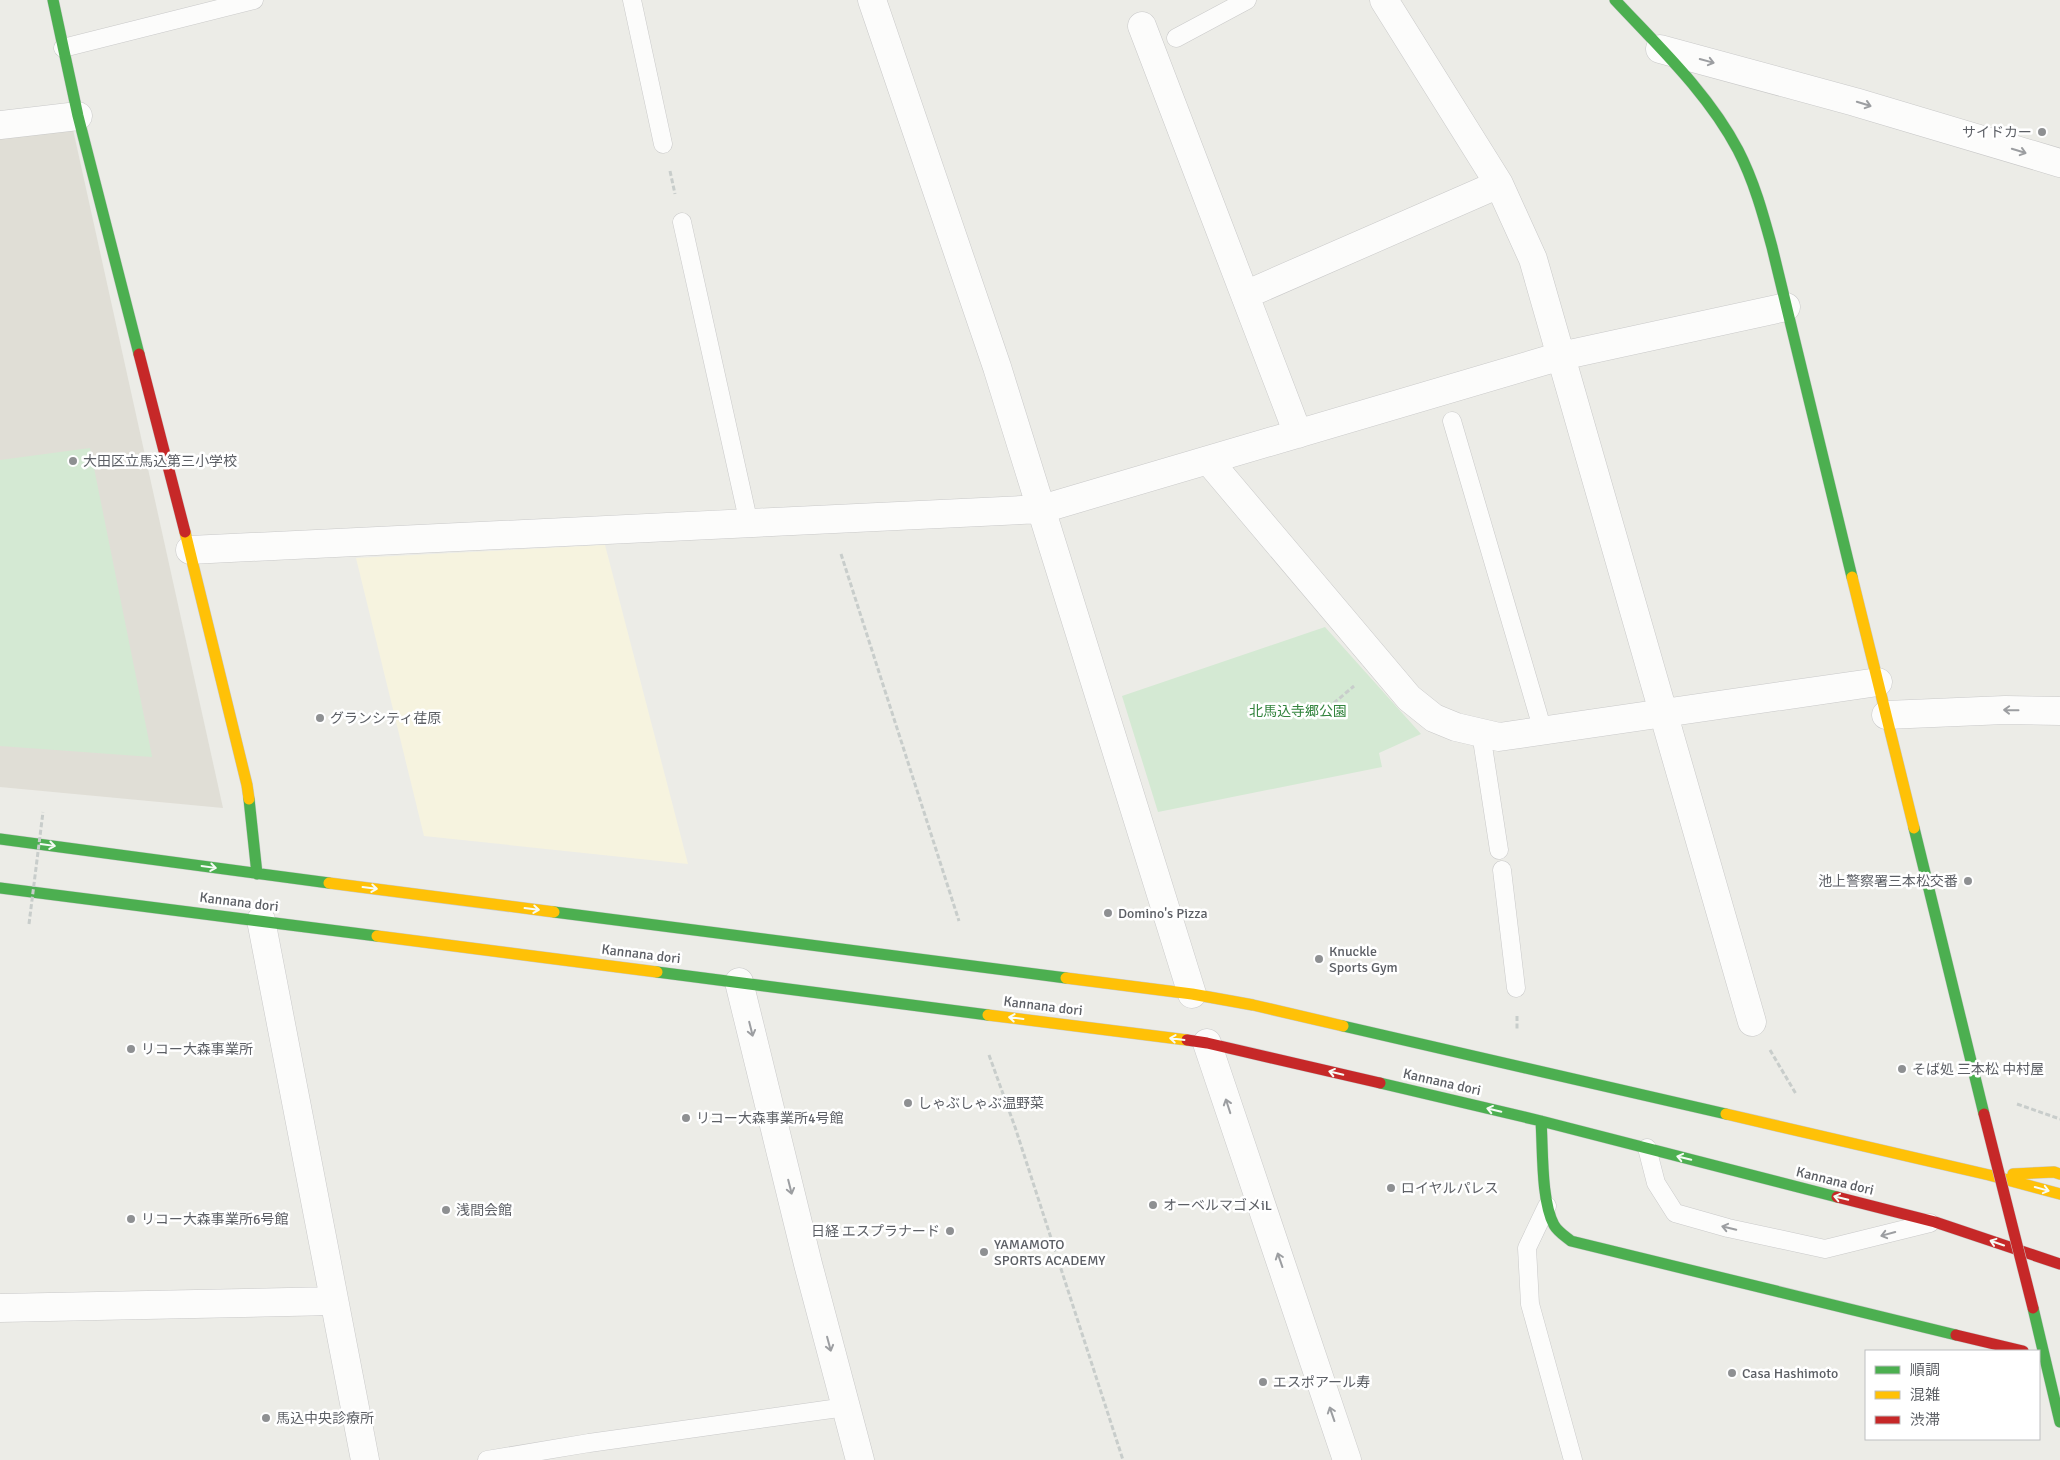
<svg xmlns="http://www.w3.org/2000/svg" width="2060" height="1460" font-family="Signika,'Noto Sans JP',sans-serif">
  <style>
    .commercial { fill: #f6f3df }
    .education { fill: #e0ded6 }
    .green { fill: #d4e9d3 }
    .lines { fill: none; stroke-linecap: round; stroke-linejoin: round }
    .lane-casing { stroke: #c9c9c9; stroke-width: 19 }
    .street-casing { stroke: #c9c9c9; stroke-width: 29 }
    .fast-casing { stroke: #c9caca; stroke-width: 12 }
    .slow-casing { stroke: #c9caca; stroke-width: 12 }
    .jam-casing { stroke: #c9caca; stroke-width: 12 }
    .path { stroke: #c8cdcb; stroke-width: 3; stroke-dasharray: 5 2.5; stroke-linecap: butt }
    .lane { stroke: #fcfcfb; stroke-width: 18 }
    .street { stroke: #fcfcfb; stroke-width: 28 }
    .fast { stroke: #4caf50; stroke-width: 11 }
    .slow { stroke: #ffc107; stroke-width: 11 }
    .jam { stroke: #c62828; stroke-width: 11 }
    .jam-bridge-casing { stroke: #c9caca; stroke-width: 12; stroke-linecap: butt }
    .path-bridge { stroke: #c8cdcb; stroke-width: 3; stroke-dasharray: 5 2.5; stroke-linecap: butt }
    .jam-bridge { stroke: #c62828; stroke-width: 11 }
    .oneway { stroke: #9c9ea1 }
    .oneway2 { stroke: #f6fbf6 }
    .poi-dot { fill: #8e9092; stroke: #fff; stroke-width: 2 }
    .labels { text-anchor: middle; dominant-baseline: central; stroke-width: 5; stroke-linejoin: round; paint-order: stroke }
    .poi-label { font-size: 14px; fill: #5c5f65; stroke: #fff; text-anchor: start }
    .park-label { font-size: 14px; fill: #33843e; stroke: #fff }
    .street-label { font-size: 14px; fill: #5c5f65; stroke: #fff }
  </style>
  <rect width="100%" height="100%" fill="#ecece7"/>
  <path class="commercial" d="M605,545L688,864L424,836L356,558Z"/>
  <path class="education" d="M72,125L223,808L0,787V134Z"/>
  <path class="green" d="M90,448L152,756V757L0,746V460Z
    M1325,627L1421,734L1379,753L1382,767L1158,812L1122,696Z"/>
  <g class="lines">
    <defs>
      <path id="lane" d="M632,0L663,144
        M1176,38L1247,0
        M63,48L254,0
        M682,222L749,524
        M1452,421L1543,731
        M1481,733L1499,850
        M1502,870L1516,988
        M1647,1148L1656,1183L1675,1213L1728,1228L1825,1249L1930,1223
        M1547,1206L1527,1248L1530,1304L1573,1460
        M487,1460L589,1443L846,1407"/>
      <path id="street" d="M872,0L997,367L1192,994
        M1384,0L1499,184L1533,259L1752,1022
        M1142,26L1298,434
        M1660,49L1855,102L2060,163
        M0,125L78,116
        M1245,295L1499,184
        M1208,460L1409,698L1434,718L1456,727L1499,737L1878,682
        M190,550L1042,509L1561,356L1786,307
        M1886,715L2005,710L2060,711
        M261,920L365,1460
        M739,982L808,1264L860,1460
        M1207,1043L1347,1460
        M0,1308L334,1301"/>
      <path id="fast" d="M53,0L78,116L139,354
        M1615,0C1659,47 1708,93 1738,150C1754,181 1763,214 1772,247L1852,577
        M249,799L257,874
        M1914,828L1984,1114
        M0,839L329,883
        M0,888L377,936
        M554,912L1066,978
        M657,972L988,1015
        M1343,1026L1726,1114
        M1380,1083L1541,1121L1837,1197
        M1541,1121C1543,1149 1541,1201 1554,1225C1558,1232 1565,1236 1571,1241L1956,1335
        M2033,1308L2060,1422"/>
      <path id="slow" d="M185,532L247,785L249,799
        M1852,577L1914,828
        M329,883L554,912
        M377,936L657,972
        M1066,978L1192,994L1253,1005L1343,1026
        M988,1015L1187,1040
        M1726,1114L1989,1175L2060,1194
        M2013,1174L2054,1172L2060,1174"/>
      <path id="jam" d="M139,354L185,532
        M1187,1040L1207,1043L1380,1083
        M1837,1197L1935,1222L2060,1264
        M1956,1335L2023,1351"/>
    </defs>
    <use href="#lane" class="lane-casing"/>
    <use href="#street" class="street-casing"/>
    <use href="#fast" class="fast-casing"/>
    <use href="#slow" class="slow-casing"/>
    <use href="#jam" class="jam-casing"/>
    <path class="path" d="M670,171L675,194
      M841,554L959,921
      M1328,708L1354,686
      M1517,1016V1030
      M1770,1050L1796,1094
      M989,1055L1015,1127L1123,1460
      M2017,1104L2060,1119"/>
    <use href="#lane" class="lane"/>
    <use href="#street" class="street"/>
    <use href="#fast" class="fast"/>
    <use href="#slow" class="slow"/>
    <use href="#jam" class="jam"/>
    <defs>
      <path id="jam-bridge" d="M1984,1114L2033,1308"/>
    </defs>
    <use href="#jam-bridge" class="jam-bridge-casing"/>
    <path class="path-bridge" d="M29,924L43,812"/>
    <use href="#jam-bridge" class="jam-bridge"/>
  </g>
  <defs><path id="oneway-shaft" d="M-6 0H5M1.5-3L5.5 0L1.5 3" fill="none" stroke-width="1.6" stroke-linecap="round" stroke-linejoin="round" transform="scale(1.25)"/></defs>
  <g class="oneway">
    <use href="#oneway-shaft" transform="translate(1707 61) rotate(15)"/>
    <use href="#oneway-shaft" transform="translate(1864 104) rotate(17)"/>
    <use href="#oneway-shaft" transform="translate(2019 151) rotate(17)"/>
    <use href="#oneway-shaft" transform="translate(2011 710) rotate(-179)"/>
    <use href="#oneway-shaft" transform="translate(751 1029) rotate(76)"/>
    <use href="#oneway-shaft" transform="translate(1228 1106) rotate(-108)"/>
    <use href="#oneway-shaft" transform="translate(790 1187) rotate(76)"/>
    <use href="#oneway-shaft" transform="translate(1729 1228) rotate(-166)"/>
    <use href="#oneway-shaft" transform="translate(1888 1234) rotate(165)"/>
    <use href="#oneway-shaft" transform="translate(1280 1260) rotate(-109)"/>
    <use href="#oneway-shaft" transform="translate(829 1344) rotate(75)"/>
    <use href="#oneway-shaft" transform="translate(1332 1414) rotate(-109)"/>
  </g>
  <g class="oneway2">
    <use href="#oneway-shaft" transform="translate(48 845) rotate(8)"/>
    <use href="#oneway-shaft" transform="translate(209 867) rotate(8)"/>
    <use href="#oneway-shaft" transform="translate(370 888) rotate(7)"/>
    <use href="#oneway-shaft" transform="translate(532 909) rotate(7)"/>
    <use href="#oneway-shaft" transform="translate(1016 1018) rotate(-173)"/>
    <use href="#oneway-shaft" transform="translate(1177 1039) rotate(-173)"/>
    <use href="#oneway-shaft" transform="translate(1336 1073) rotate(-167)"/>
    <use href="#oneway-shaft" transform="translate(1494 1110) rotate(-167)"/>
    <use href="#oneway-shaft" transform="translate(1684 1158) rotate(-166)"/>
    <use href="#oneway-shaft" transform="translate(2042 1189) rotate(15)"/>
    <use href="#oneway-shaft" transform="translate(1841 1198) rotate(-166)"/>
    <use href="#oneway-shaft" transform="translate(1997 1243) rotate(-161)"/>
  </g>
  <g class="poi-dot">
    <circle cx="2042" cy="132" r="5"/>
    <circle cx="73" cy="461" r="5"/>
    <circle cx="320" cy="718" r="5"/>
    <circle cx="1968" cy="881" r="5"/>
    <circle cx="1108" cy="913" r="5"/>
    <circle cx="1319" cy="959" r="5"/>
    <circle cx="131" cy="1049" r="5"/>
    <circle cx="1902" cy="1069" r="5"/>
    <circle cx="908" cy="1103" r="5"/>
    <circle cx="686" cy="1118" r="5"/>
    <circle cx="1391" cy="1188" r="5"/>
    <circle cx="1153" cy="1205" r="5"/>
    <circle cx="446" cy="1210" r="5"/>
    <circle cx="131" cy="1219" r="5"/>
    <circle cx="950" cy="1231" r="5"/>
    <circle cx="984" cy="1252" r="5"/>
    <circle cx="1732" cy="1373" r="5"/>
    <circle cx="1263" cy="1382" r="5"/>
    <circle cx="266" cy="1418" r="5"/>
  </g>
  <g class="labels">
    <g class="poi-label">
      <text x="2032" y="132" text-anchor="end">サイドカー</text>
      <text x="83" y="461">大田区立馬込第三小学校</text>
      <text x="330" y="718">グランシティ荏原</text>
      <text x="1958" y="881" text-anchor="end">池上警察署三本松交番</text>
      <text x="1118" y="913">Domino's Pizza</text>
      <text x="1329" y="951">Knuckle<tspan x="1329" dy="16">Sports Gym</tspan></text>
      <text x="141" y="1049">リコー大森事業所</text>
      <text x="1912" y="1069">そば処 三本松 中村屋</text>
      <text x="918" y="1103">しゃぶしゃぶ温野菜</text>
      <text x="696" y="1118">リコー大森事業所4号館</text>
      <text x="1401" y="1188">ロイヤルパレス</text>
      <text x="1163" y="1205">オーベルマゴメiL</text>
      <text x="456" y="1210">浅間会館</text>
      <text x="141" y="1219">リコー大森事業所6号館</text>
      <text x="940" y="1231" text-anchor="end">日経 エスプラナード</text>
      <text x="994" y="1244">YAMAMOTO<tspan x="994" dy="16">SPORTS ACADEMY</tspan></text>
      <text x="1742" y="1373">Casa Hashimoto</text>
      <text x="1273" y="1382">エスポアール寿</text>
      <text x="276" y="1418">馬込中央診療所</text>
    </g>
    <g class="park-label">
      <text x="1298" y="711">北馬込寺郷公園</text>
    </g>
    <g class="street-label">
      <text transform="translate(239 902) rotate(7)">Kannana dori</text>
      <text transform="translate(641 954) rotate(7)">Kannana dori</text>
      <text transform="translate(1043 1006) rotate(7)">Kannana dori</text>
      <text transform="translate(1442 1082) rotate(13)">Kannana dori</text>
      <text transform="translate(1835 1181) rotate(14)">Kannana dori</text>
    </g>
  </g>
  <rect x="1865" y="1350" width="175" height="90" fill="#ffffff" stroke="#bebfc1"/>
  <rect x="1875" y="1366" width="25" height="8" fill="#4caf50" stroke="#bebfc1"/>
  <text x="1910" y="1375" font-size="15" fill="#5c5f65">順調</text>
  <rect x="1875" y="1391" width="25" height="8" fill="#ffc107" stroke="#bebfc1"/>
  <text x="1910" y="1400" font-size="15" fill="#5c5f65">混雑</text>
  <rect x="1875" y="1416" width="25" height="8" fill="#c62828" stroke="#bebfc1"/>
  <text x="1910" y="1425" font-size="15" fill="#5c5f65">渋滞</text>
</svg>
